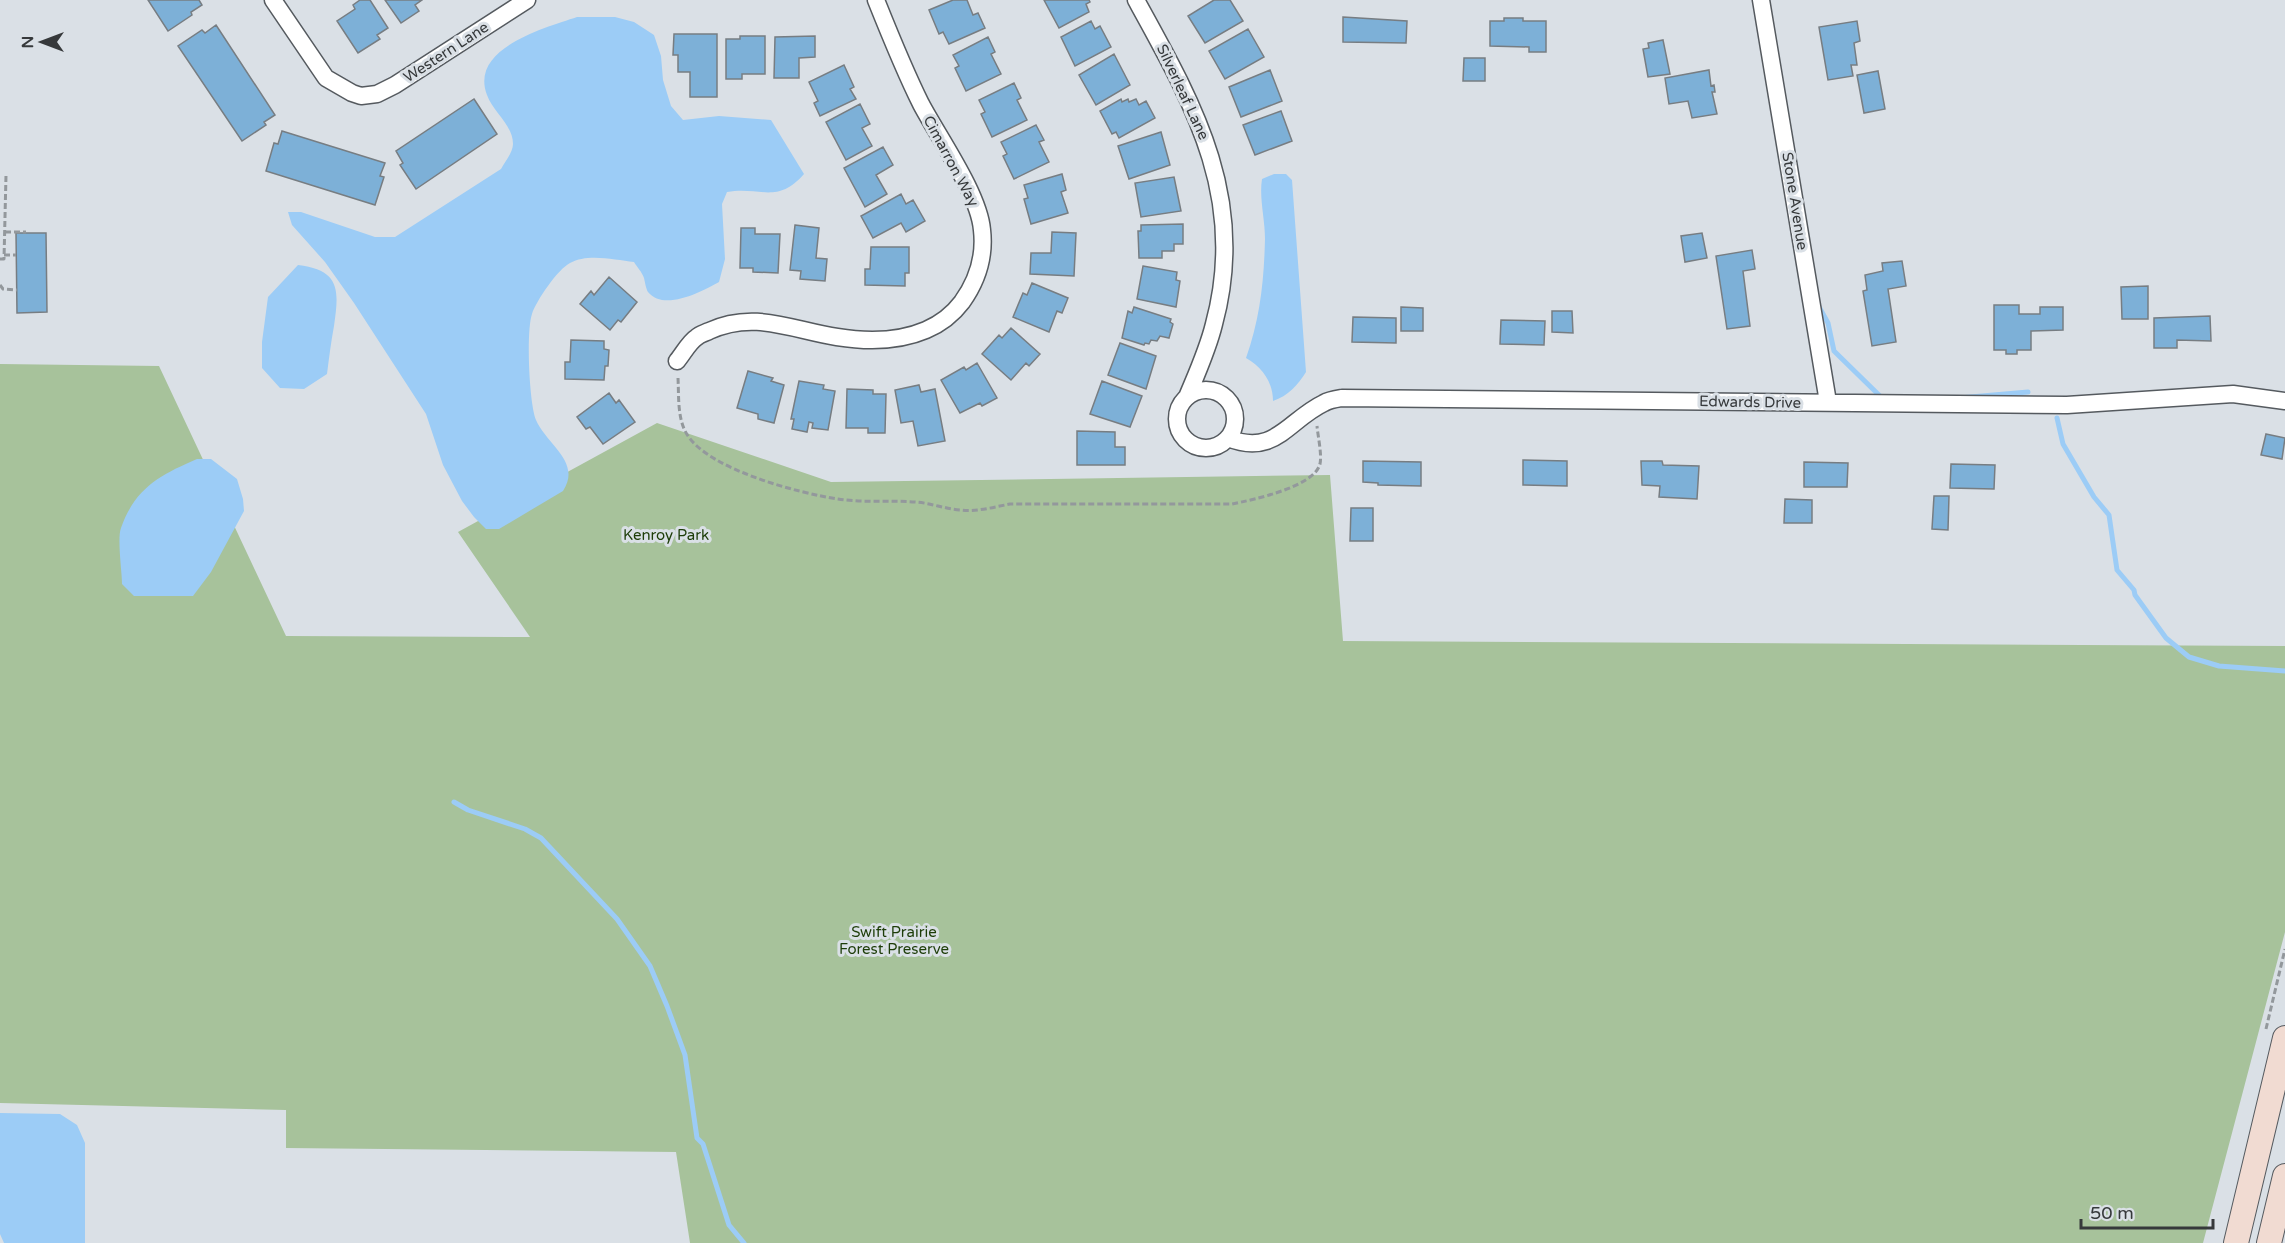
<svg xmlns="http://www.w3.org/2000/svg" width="2285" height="1243" font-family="'Varela Round',sans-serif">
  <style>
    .green { fill: #a7c29b }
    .water { fill: #9cccf6 }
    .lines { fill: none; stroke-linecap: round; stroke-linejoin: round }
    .stream { stroke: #9cccf6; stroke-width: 5 }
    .building { fill: #7db0d7; stroke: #777d82; stroke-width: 1.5 }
    .minor-casing { stroke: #555a5f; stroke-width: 19 }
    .secondary-casing { stroke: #555a5f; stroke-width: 26 }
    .path { stroke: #93989c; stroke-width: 3; stroke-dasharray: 6 3; stroke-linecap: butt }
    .minor { stroke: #fff; stroke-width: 16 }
    .secondary { stroke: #f1dbd2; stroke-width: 24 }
    .labels { text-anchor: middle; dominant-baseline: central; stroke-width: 6; stroke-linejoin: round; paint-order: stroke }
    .street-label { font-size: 15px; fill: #36393b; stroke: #dae0e6 }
    .park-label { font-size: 15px; fill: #1d3d08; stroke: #dae0e6 }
  </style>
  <rect width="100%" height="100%" fill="#dae0e6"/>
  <path class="green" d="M0,364L159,366L286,636L530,637L458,532L657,423L831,482L1330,475L1343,641L2285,646V932L2203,1243H690L676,1152L286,1148V1110L0,1103Z"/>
  <path class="water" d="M577,17H615L634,22L654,35L661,56L663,80L671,106L683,120L719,116L771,120L804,174C777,205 760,186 727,192L722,204L725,259L719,282C703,291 664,312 648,292C646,289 645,282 644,278C642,272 637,267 634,262C615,260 588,253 570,263C558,269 536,301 532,314C526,331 529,403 536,420C547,445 582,462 563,491L499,529H486L474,517L462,501L443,465L426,414L354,303L325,262L292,225L288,212H301L375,237H395L501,169C505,162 513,152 513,144C513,125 493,112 487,95C469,48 545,28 577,17Z
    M1274,174H1286L1292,180L1306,372C1298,385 1288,396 1273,401C1273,382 1262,367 1246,358C1260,319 1264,281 1265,239C1265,219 1259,198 1262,179Z
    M298,265C341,270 339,291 334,326C331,342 329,358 327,374L304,389L280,388L262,368V342L268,297Z
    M197,459H211L237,479L243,499L244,511L211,572L193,596H134L122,584C122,572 117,538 121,528C135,488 160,475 197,459Z
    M0,1113L60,1114L77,1125L85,1143V1243H4L0,1234Z"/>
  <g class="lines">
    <path class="stream" d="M1818,305L1828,323L1834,351L1882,398
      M1959,398L2028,392
      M2057,418L2063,444L2094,497L2109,515L2117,570L2134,590L2135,595L2166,638L2189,657L2219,666L2285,671
      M454,802L468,810L525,829L541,838L617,919L650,966L667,1006L685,1055L697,1138L703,1144L729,1225L744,1243"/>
  </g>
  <path class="building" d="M148,0H199L202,5L191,12L192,15L168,31Z
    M360,0H370L388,28L377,35L380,39L358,53L337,21L355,9L353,5Z
    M385,0H422L415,5L419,11L401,23Z
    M953,0H967L973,15L978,13L985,28L949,44L943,32L939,34L929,10Z
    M1044,0H1089L1090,2L1086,4L1089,12L1059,28Z
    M1214,0H1230L1243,21L1205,43L1188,16Z
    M1343,17L1407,21L1406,43L1343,42Z
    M1504,18H1523V21H1546V52H1529V47L1490,46V21H1504Z
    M1091,21L1095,29L1100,26L1111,47L1075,66L1061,37Z
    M1857,21L1860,41L1854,43L1857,65H1851L1853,76L1828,80L1819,27Z
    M216,25L275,115L264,122L266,125L242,141L178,46L202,30L205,33Z
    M1248,29L1264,57L1225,79L1209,51Z
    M674,34H717V97H690V72H678V55H673Z
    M740,36H765V74H742V79H726V39H740Z
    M815,36V57L799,58V78H774L775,37Z
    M988,37L995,52L991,54L1001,74L966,91L955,68L959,66L953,55Z
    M1663,40L1670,74L1648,77L1643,49L1649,48L1648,43Z
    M1114,54L1130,85L1096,105L1079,75Z
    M1464,58H1485V81H1463Z
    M844,65L854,87L850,89L856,99L820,116L814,103L818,101L809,82Z
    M1270,70L1282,101L1241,117L1229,87Z
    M1709,70L1711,86L1714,85L1715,92H1712L1717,114L1692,118L1688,101L1669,104L1665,78Z
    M1878,71L1885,109L1864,113L1857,75Z
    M1014,83L1021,98L1017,100L1027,120L992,137L981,114L985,112L979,100Z
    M474,99L497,134L416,189L400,165L403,163L396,151Z
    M1121,99L1122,102L1128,99L1129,102L1136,99L1139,105L1146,101L1155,118L1119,138L1116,132L1112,134L1100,111Z
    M860,104L870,124L862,128L872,146L846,160L826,122Z
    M1281,111L1292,141L1255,155L1243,125Z
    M1036,125L1044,140L1039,142L1049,162L1014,179L1003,156L1007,154L1001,142Z
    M282,131L385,163L380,176L384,177L375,205L266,171L274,143L278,144Z
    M1161,132L1170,165L1129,179L1118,146Z
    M883,147L893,165L876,175L887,194L865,207L844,168Z
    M1062,174L1066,190L1061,192L1068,213L1031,224L1024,199L1028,198L1024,185Z
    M1174,177L1181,211L1141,217L1135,183Z
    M901,194L906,204L913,200L925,221L906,232L901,223L873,238L861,216Z
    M1183,224V244H1174V251H1162V258H1139L1138,231H1141V225Z
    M795,225L819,228L816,258L827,259L825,281L800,279L801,271L790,270Z
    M741,228H755V234H780L778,273L753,272V268H740Z
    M1052,232L1076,233L1074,276L1030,274L1031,253H1051Z
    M16,233H46L47,312L17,313Z
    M1702,233L1707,258L1685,262L1681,236Z
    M871,247H909V273H905V286L865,285V269H870Z
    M1752,250L1755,269L1743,271L1750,326L1727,329L1716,256Z
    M1902,261L1906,286L1888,289L1896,342L1872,346L1863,291L1867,290L1865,275L1883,271L1882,263Z
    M1143,266L1177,272L1176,280L1180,281L1176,307L1137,299Z
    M609,277L637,302L621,322L618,320L610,330L580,304L591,291L594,295Z
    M1032,283L1068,298L1062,313L1057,311L1049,332L1013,317L1023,293L1027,295Z
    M2148,286V319H2122L2121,287Z
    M1994,305H2019V314H2040V307H2063V330L2031,331V350H2017V354H2006V350H1994Z
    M1134,307L1171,319L1170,322L1173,324L1169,338L1160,336L1157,341L1151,340L1149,344L1145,343L1144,345L1122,338L1128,311L1132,313Z
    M1401,307L1423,308V331H1401Z
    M1552,311H1572L1573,333L1552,332Z
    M2210,316L2211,341L2177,340V348H2154V318Z
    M1353,317L1396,318V343L1352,342Z
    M1501,320L1545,321L1544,345L1500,344Z
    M1011,328L1040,354L1029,366L1026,363L1011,380L982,354L999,335L1002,338Z
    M571,340L604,341V349L609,350L608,366H605L604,380L565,379V362H570Z
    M1120,343L1156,356L1146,389L1108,375Z
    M977,363L997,398L982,406L980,403L960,413L941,380L964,367L966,370Z
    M748,371L773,378L771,381L784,385L774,423L758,419V414L737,408Z
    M799,381L824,385L823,389L835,391L828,430L812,428L813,423L809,422L807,432L792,429L794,419H791Z
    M1102,381L1142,396L1130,427L1090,414Z
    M919,385L921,392L935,389L945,441L918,446L913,421L901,423L895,390Z
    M847,389L873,390V394H886L885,433H868V428H846Z
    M609,393L616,403L619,400L635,422L603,444L590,427L586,429L577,417Z
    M1077,431L1115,432V447H1125V465H1077Z
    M2266,434L2285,438L2282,459L2261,455Z
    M1523,460L1567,461V486L1523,485Z
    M1363,461L1421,462V486L1378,485V483L1363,482Z
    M1641,461H1662L1663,465L1699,466L1697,499L1659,497L1660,486L1642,485Z
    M1804,462L1848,463L1847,487H1804Z
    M1951,464L1995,465L1994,489L1950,488Z
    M1934,496H1949L1948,530L1932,529Z
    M1785,499L1812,500V523H1784Z
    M1351,508H1373V541H1350Z"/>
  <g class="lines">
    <defs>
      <path id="minor" d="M273,0L326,78L352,93L361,96L377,94L395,85L527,0
        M1136,0C1194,105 1248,199 1214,324C1208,349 1197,373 1187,397
        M1761,0L1828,402
        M677,361C683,354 689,342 697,337C700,334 705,333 709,331C754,310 792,330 837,337C868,342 898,342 926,330C940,324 953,314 962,302C977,281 985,256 982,230C979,194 939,138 921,104C904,70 890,35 876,0
        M1177 419a29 29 0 1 1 58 0a29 29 0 1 1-58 0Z
        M1228,438C1275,457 1288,420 1324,403C1329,400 1336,399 1342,398L2067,405L2233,394L2285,401"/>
      <path id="secondary" d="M2236,1243L2285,1038
        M2269,1243L2285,1176"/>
    </defs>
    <use href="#minor" class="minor-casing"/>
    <use href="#secondary" class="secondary-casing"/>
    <path class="path" d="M5,232H26
      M4,255H16
      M0,259H4L6,175
      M0,285L3,289L17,290
      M678,378C679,397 677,420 688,436C711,470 798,493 838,499C863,503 890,500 915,502C931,503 945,509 961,510C977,512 994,507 1010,504H1232C1252,500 1314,487 1320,464C1322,454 1318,437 1317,426
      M2266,1029L2285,949"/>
    <use href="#minor" class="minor"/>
    <use href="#secondary" class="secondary"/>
  </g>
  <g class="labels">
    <g class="street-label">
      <text transform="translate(446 52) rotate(-33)">Western Lane</text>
      <text transform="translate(1183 92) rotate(65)">Silverleaf Lane</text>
      <text transform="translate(951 161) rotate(62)">Cimarron Way</text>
      <text transform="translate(1795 201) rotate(81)">Stone Avenue</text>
      <text transform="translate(1750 402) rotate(1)">Edwards Drive</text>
    </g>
    <g class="park-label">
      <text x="666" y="535">Kenroy Park</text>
      <text x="894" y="932">Swift Prairie<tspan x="894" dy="17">Forest Preserve</tspan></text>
    </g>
  </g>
  <g transform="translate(42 42) rotate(270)" stroke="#dae0e6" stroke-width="4.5" paint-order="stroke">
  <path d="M0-4.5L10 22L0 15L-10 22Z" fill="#36393b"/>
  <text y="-9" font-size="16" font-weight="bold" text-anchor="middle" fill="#36393b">N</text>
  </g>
  <path d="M2081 1219v9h132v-9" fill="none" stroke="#36393b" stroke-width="3"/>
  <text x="2090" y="1219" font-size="18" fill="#36393b" stroke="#dae0e6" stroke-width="4.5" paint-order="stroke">50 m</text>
</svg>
